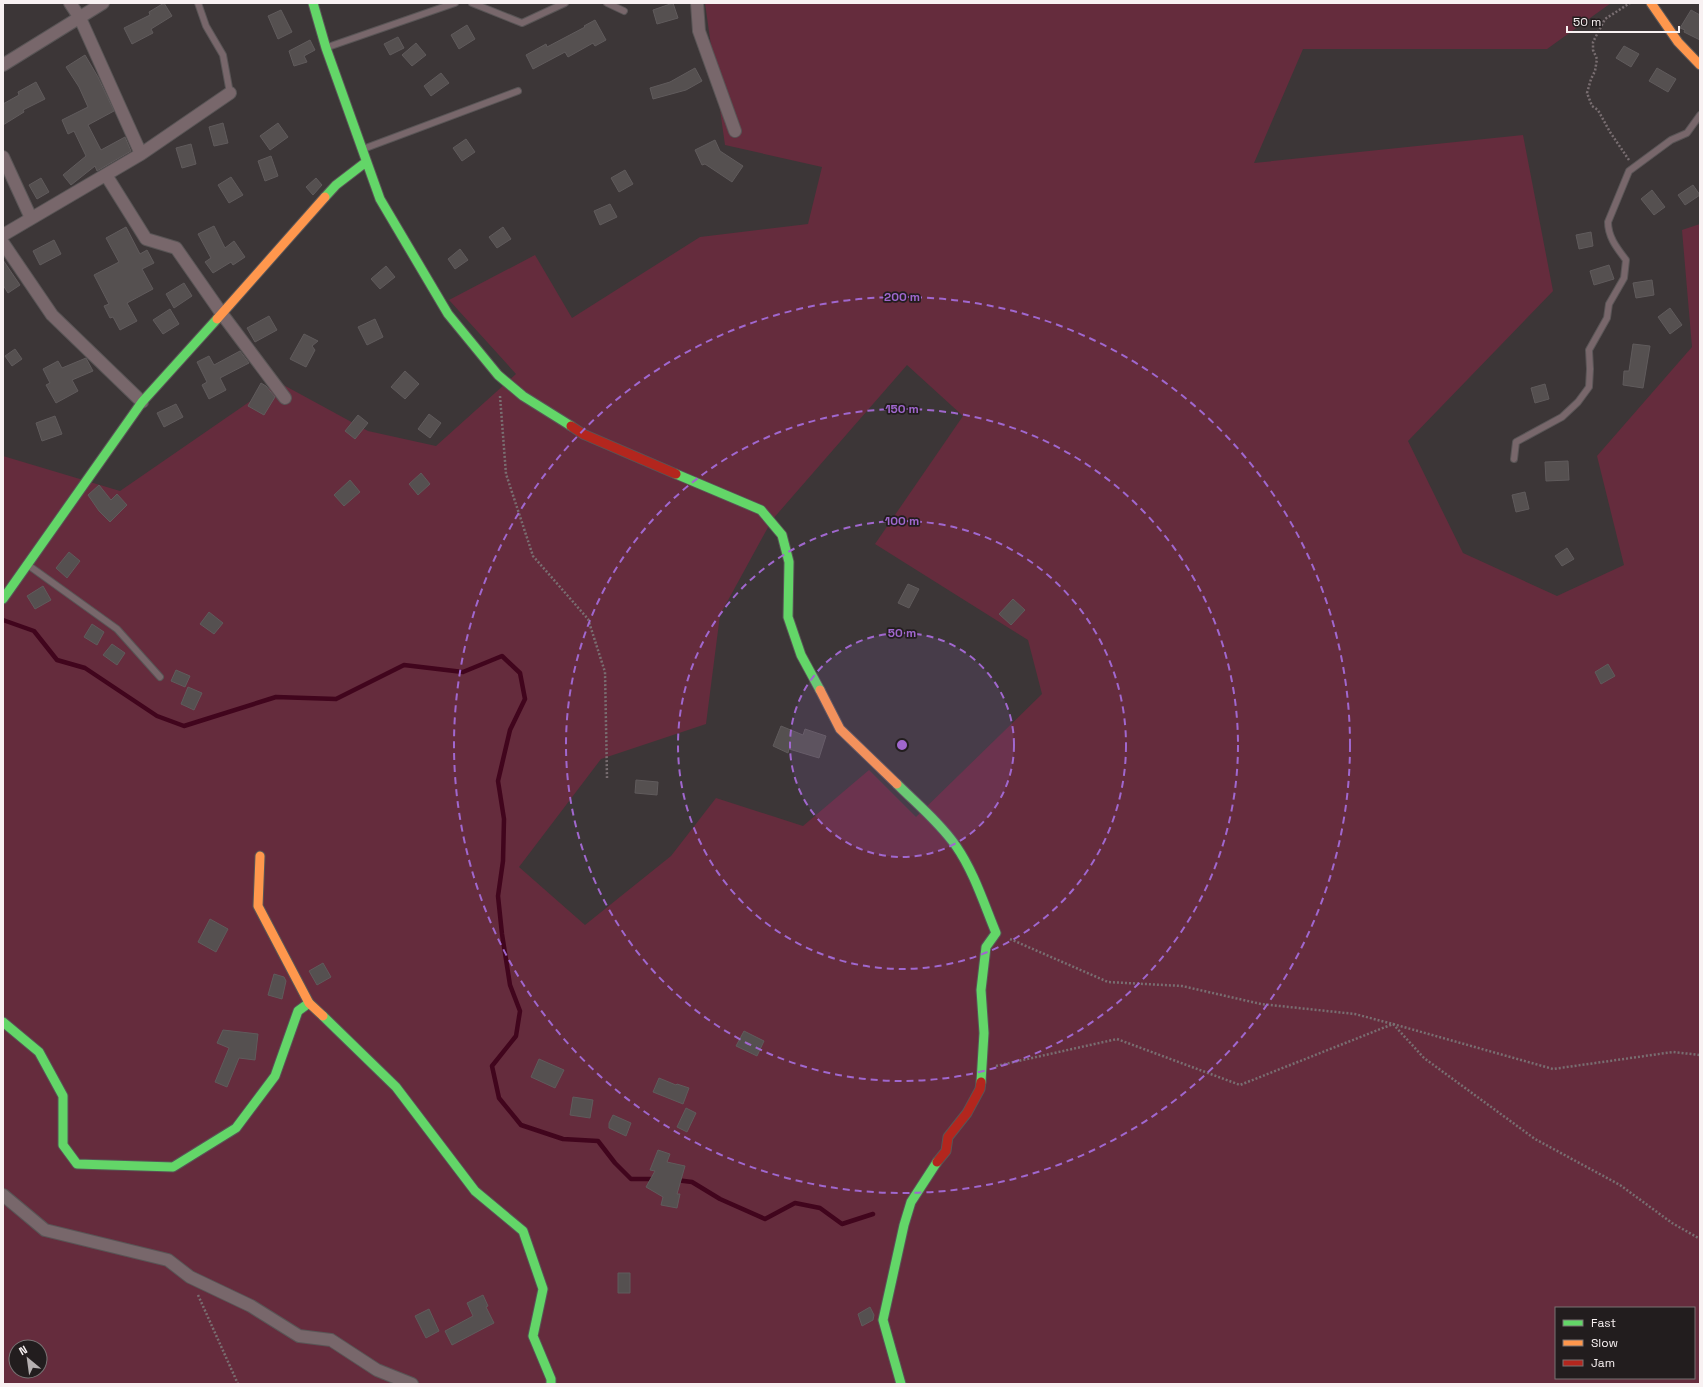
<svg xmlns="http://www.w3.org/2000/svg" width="1703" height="1387" font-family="'Space Grotesk',sans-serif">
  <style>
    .green { fill: #652c3d; fill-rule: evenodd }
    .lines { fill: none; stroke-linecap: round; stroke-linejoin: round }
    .stream { stroke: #41051d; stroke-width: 4.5 }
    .building { fill: #555050; stroke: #605b5c }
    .lane-casing { stroke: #595556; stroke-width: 8 }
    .street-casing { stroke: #595556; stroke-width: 14 }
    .fast-casing { stroke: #595556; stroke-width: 11 }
    .slow-casing { stroke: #595556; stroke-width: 11 }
    .jam-casing { stroke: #595556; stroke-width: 11 }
    .path { stroke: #796e71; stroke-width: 2.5; stroke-dasharray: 2 2; stroke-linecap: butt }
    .lane { stroke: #78676b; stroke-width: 6 }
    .street { stroke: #78676b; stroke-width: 12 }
    .fast { stroke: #63d668; stroke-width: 9 }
    .slow { stroke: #ff974d; stroke-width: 9 }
    .jam { stroke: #b3261e; stroke-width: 9 }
    .ring { fill: none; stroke: #a067ce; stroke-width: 2; stroke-dasharray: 7 5 }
    .centre { fill: #a067ce; stroke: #221d1e; stroke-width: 2 }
    .ring-label { font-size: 12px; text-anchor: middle; font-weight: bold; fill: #a067ce; stroke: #221d1e; stroke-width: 3.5; stroke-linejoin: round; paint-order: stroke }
  </style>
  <rect width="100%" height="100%" fill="#3c3637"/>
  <path class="green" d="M705,3H1611L1547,49H1303L1254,163L1523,135L1553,291L1408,441L1463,553L1557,596L1624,565L1597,456L1692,347L1682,230L1700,224V1384H3V456L120,491L278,382L368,431L436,446L516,374L449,300L535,255L572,318L700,237L808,224L822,167L725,145ZM907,365L963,416L875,544L1028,640L1042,694L916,817L869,770L803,826L716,798L671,856L585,925L519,867L601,759L706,724L720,615L772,520ZM1556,1308H1694V1378H1556ZM16,1347H40V1371H16Z"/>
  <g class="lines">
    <path class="stream" d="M3,620L34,631L57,660L85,668L157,716L184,726L276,697L336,699L404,665L463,672L502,656L520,673L525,699L510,730L498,781L504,819L503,861L498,896L502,934L510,985L520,1011L516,1036L492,1066L499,1098L521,1125L563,1139L598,1141L615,1163L631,1179H656
      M676,1180L692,1182L720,1199L765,1219L795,1203L820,1208L842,1224L873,1214"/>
  </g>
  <path class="building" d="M164,3L172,16L151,29L153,33L132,44L124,28L150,15L149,12Z
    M673,3L678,18L657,24L653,10Z
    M281,10L292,32L278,39L268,16Z
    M1691,10L1700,15V40L1684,32L1685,30L1680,28Z
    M595,20L606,40L595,46L593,43L568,57L565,52L533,69L526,55L546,44L547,47L585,27L584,26Z
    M467,25L475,39L459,49L451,35Z
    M398,37L404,48L390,55L384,44Z
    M310,40L315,50L304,56L307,62L294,66L289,51Z
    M416,43L426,55L412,66L402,55Z
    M1624,46L1639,54L1631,67L1616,58Z
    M85,55L98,77L114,111L88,125L101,150L125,137L131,151L97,171L95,166L71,185L63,175L86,156L74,131L68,134L62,120L88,107L79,87L66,67Z
    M695,68L702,81L686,90L653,99L650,88L670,82Z
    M1657,68L1676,79L1668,92L1649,81Z
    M441,73L449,83L431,96L424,86Z
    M36,82L45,99L23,110L24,112L3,125V104L19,95L18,92Z
    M223,123L228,143L214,146L209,127Z
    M278,123L288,137L270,150L260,136Z
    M466,139L475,152L462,161L453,148Z
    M715,140L720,151L743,166L732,182L705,164L702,165L695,150Z
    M191,144L196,164L182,168L176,148Z
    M271,156L278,176L265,181L258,161Z
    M625,170L633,184L619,192L611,178Z
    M231,177L243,195L229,203L218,185Z
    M41,178L49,192L37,199L29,185Z
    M316,178L322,185L313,195L306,187Z
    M1693,185L1700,195L1685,205L1678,195Z
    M1652,190L1665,207L1654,215L1641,199Z
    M610,204L617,217L600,225L594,211Z
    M214,226L225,248L234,241L245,257L233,265L231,262L213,273L205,262L211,258L198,234Z
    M126,227L140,254L147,250L154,263L142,269L153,289L127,303L137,321L120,330L113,317L110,318L104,306L109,304L94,275L119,262L106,238Z
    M503,227L511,239L497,248L489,237Z
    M1591,232L1593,246L1579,249L1576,235Z
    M54,240L61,254L40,265L33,251Z
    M460,249L468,260L455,269L448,259Z
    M3,260L20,285L8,293L3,285Z
    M1609,265L1614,279L1594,285L1590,271Z
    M386,266L395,277L380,289L371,279Z
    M1652,280L1654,295L1636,298L1633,283Z
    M184,283L192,296L174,308L166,294Z
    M1670,308L1682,325L1670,334L1658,317Z
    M170,309L179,324L163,334L153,320Z
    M269,316L277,330L255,342L247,328Z
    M375,319L383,337L367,345L358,327Z
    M304,334L318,341L312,346L315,350L306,367L290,359Z
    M1633,344L1650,346L1643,388L1623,385L1624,371H1629Z
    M15,349L22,359L12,366L5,356Z
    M240,351L249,363L220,378L226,390L209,399L202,385L207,382L197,362L209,356L214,365Z
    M86,358L93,371L72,380L78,391L56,403L46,385L50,383L43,369L58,361L62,368Z
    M405,371L419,384L405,399L391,387Z
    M261,383L266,386L275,397L264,415L248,406Z
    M1545,384L1549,399L1535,403L1531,388Z
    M176,404L183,417L164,427L157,413Z
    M429,414L441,423L430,438L418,429Z
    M358,415L368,423L355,439L345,431Z
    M55,416L62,434L42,441L36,423Z
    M1568,461L1569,480L1546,481L1545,462Z
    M421,473L430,484L418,495L409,484Z
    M350,480L360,492L344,506L334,495Z
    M99,485L111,500L117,494L127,505L110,522L99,511L88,495Z
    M1525,492L1529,509L1516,512L1512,495Z
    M1567,548L1574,559L1562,566L1555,556Z
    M69,552L80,561L67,578L56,568Z
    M908,584L919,589L909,608L898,603Z
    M43,586L51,600L35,609L27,596Z
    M1013,599L1025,610L1011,625L999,614Z
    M209,612L223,623L214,634L200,624Z
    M92,624L104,632L97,645L84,637Z
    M112,644L125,653L117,665L103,655Z
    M1608,664L1615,676L1601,684L1595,672Z
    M176,670L190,676L185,687L171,681Z
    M188,687L202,693L194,710L181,704Z
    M781,726L803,735L805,729L826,736L819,758L789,749L788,753L773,746Z
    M636,780L658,782L657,795L635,793Z
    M210,919L228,929L216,952L198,942Z
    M323,963L331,977L317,985L309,971Z
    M274,974L284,977L286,981L282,999L268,995Z
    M223,1030L258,1034L255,1060L239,1058L227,1087L215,1082L229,1048L217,1043Z
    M744,1031L764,1041L757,1056L736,1046Z
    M539,1059L564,1070L555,1088L531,1077Z
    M659,1078L676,1085L677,1084L689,1088L683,1104L653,1092Z
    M573,1097L593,1100L590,1118L570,1115Z
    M686,1108L696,1113L687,1132L677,1127Z
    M613,1115L631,1123L626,1136L609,1128V1123Z
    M658,1150L670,1154L667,1162L685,1166L677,1194H680L677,1208L661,1205L663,1197L646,1187L655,1171L650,1170Z
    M618,1273H630V1293H618Z
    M483,1295L488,1306L486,1307L494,1323L452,1345L445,1331L473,1316L467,1303Z
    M870,1307L874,1315L873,1320L862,1326L858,1314Z
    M429,1309L439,1331L426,1338L415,1316Z"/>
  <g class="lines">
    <defs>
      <path id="lane" d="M198,3L206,26L223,55L230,93
        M472,3L522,23L565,3
        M607,3L624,11
        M328,47L455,3
        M363,149L518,91
        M1514,459L1516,442L1562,417L1578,402L1589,387L1590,369L1589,350L1607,318L1609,304L1624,278L1626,260C1617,248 1608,237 1608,222L1629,171L1671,140L1687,133L1700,115
        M28,565L117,629L160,677"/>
      <path id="street" d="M70,3L80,18L141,154
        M697,3L699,31L735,131
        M3,65L103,3
        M3,157L31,218
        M106,175L146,239L176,248L222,314L285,398
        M3,235L141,154L230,93
        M3,243L52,315L142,402
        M3,1195L45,1230L168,1260L190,1277L251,1306L299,1336L331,1340L377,1370L412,1384"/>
      <path id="fast" d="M313,3L326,48L380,199L448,314L498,375L523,396L571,426
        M325,197L336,185L366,162
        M676,474L761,510L782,535L789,562L788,617L801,655L820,690
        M3,599L142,402L217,319
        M897,784C917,804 940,823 956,846C974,872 984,904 996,933L986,947L981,990L984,1033L981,1082
        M323,1016L396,1087L475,1191L523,1231L543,1289L533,1336L551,1379V1384
        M3,1022L39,1052L63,1096V1145L77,1164L173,1167L236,1128L275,1076L298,1011L309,1003
        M901,1384L883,1320L904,1225L911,1202L937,1162"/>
      <path id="slow" d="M1651,3L1678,42L1700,65
        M217,319L325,197
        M820,690L840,729L897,784
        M260,856L258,906L309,1003L323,1016"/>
      <path id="jam" d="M571,426L583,434L676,474
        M937,1162L946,1151L948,1137L967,1113L980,1089L981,1082"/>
    </defs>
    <use href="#lane" class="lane-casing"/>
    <use href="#street" class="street-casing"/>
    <use href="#fast" class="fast-casing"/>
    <use href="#slow" class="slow-casing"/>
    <use href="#jam" class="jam-casing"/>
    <path class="path" d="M1629,160L1610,132L1598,110L1592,106L1587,93L1591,79L1595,71L1597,59L1593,50V42L1605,19L1630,3
      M500,396L506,474L533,556L588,619L605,672L607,778
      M1010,939L1108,982L1182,986L1261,1004L1355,1014L1393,1024L1424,1058L1535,1139L1620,1185L1672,1223L1700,1239
      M996,1066L1117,1039L1240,1085L1393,1024L1553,1069L1673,1052L1700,1055
      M198,1295L238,1384"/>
    <use href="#lane" class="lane"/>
    <use href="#street" class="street"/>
    <use href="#fast" class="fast"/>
    <use href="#slow" class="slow"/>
    <use href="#jam" class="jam"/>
  </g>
  <circle cx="902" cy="745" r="112" fill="#a067ce" fill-opacity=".12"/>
  <g class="ring">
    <circle cx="902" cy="745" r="112"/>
    <circle cx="902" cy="745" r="224"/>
    <circle cx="902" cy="745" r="336"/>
    <circle cx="902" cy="745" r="448"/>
  </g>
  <circle cx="902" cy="745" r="6" class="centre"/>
  <g class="ring-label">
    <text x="902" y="301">200 m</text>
    <text x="902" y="413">150 m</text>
    <text x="902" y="525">100 m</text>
    <text x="902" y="637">50 m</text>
  </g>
  <rect width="1703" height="1387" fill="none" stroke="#f8f1f2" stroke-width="8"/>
  <rect x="1555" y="1307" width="140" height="72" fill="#221d1e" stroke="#787273"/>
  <rect x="1563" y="1320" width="20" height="6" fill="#63d668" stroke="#787273"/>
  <text x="1591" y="1327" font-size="12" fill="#f8f1f2">Fast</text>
  <rect x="1563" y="1340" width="20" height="6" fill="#ff974d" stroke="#787273"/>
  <text x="1591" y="1347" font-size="12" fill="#f8f1f2">Slow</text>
  <rect x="1563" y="1360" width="20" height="6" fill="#b3261e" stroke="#787273"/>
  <text x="1591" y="1367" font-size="12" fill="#f8f1f2">Jam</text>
  <g transform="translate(28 1359) rotate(331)"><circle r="19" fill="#221d1e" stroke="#787273"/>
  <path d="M0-3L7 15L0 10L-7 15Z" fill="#b6b0b1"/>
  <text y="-6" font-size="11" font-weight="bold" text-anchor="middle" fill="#f8f1f2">N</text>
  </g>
  <path d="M1567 26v6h112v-6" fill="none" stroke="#f8f1f2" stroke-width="2"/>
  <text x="1573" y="26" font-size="12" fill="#f8f1f2" stroke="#221d1e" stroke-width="3" paint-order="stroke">50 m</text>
</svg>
